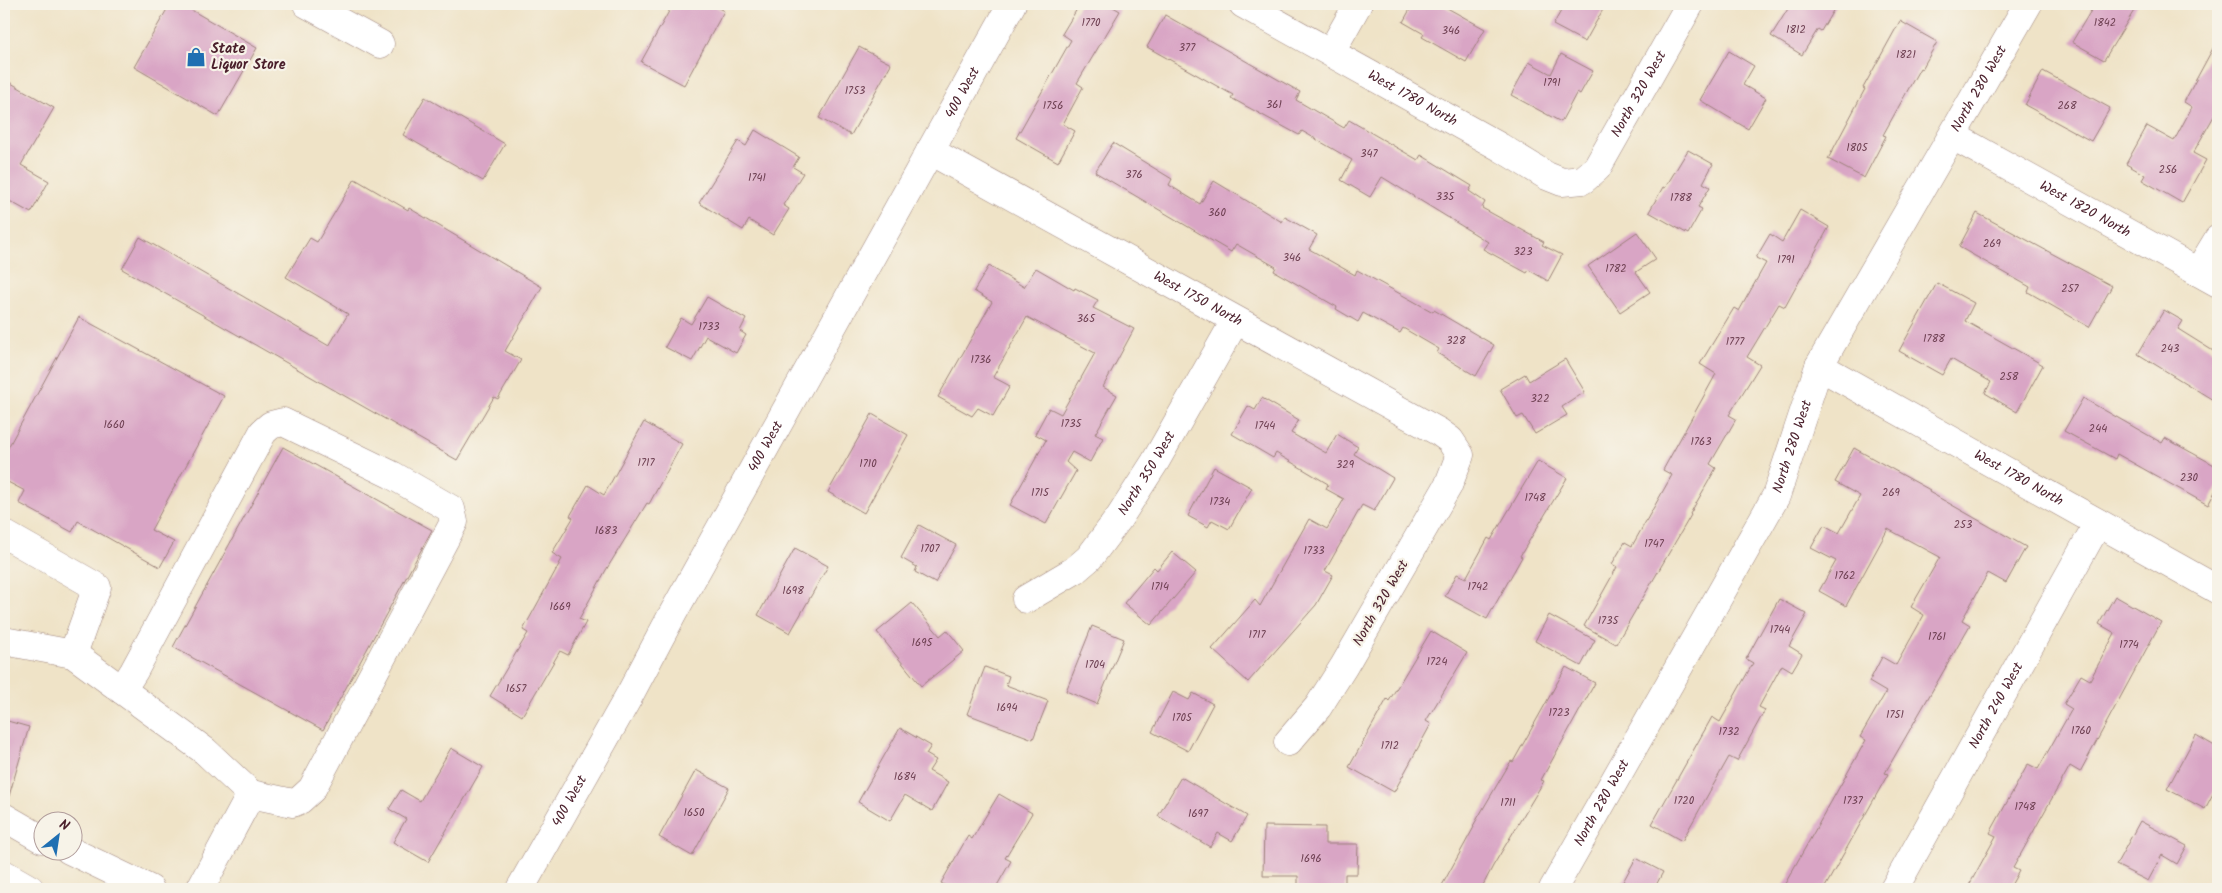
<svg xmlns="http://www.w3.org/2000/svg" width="2222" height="893" font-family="Kalam,sans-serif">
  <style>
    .building { fill: #d9a5c5 }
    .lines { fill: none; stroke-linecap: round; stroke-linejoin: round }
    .minor-casing { stroke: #9c8179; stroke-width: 29 }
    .major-casing { stroke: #9c8179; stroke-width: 29 }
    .minor { stroke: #fff; stroke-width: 28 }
    .major { stroke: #fff; stroke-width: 28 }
    .labels { text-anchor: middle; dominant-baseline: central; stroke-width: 4.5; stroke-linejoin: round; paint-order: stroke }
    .number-label { font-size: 11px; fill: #6e4052 }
    .poi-label { font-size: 14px; font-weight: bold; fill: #4a1f2b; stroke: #f7f3e8; text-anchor: start }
    .street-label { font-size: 14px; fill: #4a1f2b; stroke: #f7f3e8 }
  </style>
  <rect width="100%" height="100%" fill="#f7f3e8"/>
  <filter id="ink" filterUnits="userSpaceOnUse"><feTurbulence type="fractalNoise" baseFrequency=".02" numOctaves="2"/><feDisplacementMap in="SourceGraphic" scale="10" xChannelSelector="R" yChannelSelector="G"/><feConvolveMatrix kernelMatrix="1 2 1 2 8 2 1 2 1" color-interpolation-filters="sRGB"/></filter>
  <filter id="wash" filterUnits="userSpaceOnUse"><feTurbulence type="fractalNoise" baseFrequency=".0096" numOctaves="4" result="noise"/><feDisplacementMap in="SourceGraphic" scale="20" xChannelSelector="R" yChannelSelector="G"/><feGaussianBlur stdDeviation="1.12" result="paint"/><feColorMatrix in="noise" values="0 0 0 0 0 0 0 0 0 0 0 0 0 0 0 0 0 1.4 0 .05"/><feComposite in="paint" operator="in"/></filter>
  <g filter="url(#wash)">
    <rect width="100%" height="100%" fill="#efe3c7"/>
    <g id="blocks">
      <path class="building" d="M170,4H181L257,48L218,116L134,67Z
        M673,4H711L724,11L684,85L641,62Z
        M1080,4H1108L1120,11L1077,83L1083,87L1063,124L1075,131L1058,162L1016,138L1071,40L1062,34Z
        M1413,4H1440L1485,29L1466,62L1422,37L1424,34L1403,22Z
        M1565,4H1606L1585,42L1553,25Z
        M1791,4H1837L1821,31L1818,29L1802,55L1771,36Z
        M2095,4H2138L2104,60L2072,42Z
        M1165,15L1300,92L1296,100L1344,128L1349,120L1418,160L1421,155L1472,186L1469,191L1485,202L1482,208L1544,242L1542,245L1562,255L1548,281L1529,270L1527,273L1483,249L1488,242L1382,177L1370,197L1341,180L1352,160L1302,131L1299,135L1231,98L1233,95L1147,47Z
        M1900,21L1937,42L1922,69L1920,68L1883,135L1886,136L1864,178L1828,159L1865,89L1863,88Z
        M2218,39V109L2193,153L2206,160L2182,203L2142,180L2145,175L2126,164L2147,126L2174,141L2192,107L2184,102Z
        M859,47L891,64L851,135L819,118Z
        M1729,51L1754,66L1743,85L1766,98L1748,129L1700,100Z
        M1561,54L1593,71L1580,94L1577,92L1561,122L1511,95L1529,62L1551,74Z
        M2043,71L2110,108L2091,141L2025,105Z
        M4,79L54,108L21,165L49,181L31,213L4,198Z
        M425,97L505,144L483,181L403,135Z
        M755,130L799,157L793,167L803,173L783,205L789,209L773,235L749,220L743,230L699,203L738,141L746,146Z
        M1113,143L1172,179L1169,185L1200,204L1214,181L1282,222L1285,217L1317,235L1309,249L1355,275L1357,270L1433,312L1434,310L1494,345L1476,376L1437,353L1439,349L1403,328L1400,333L1363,313L1358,322L1336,309L1337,307L1274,271L1276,267L1236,244L1231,252L1095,172Z
        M1688,150L1713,164L1703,183L1710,187L1698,207L1702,209L1688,234L1649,212L1663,187L1665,188Z
        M355,179L408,210L409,208L542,287L505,351L521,360L498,399L494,397L457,460L122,269L140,237L329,346L348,314L286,277L310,238L317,242Z
        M1800,210L1829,227L1785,307L1779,304L1747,357L1760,365L1729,415L1736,419L1710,464L1716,468L1690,514L1691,515L1616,644L1584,626L1617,567L1612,564L1625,542L1632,546L1672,475L1663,470L1716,374L1700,364L1734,308L1739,311L1766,263L1756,258L1770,234L1782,242Z
        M1977,213L2112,286L2089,327L2028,292L2030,287L1959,247Z
        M1637,232L1656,259L1636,272L1650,292L1620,312L1588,266Z
        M989,266L1024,287L1036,268L1074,290L1075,288L1098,300L1093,308L1134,329L1103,387L1117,395L1095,434L1103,438L1090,462L1072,452L1066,462L1076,471L1046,524L1010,505L1046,440L1035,434L1049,408L1061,414L1095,353L1027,317L993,377L1010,386L993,416L978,408L972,416L938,397L992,302L974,291Z
        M1937,283L1974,303L1965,321L2043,365L2017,412L1985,393L1991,382L1951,359L1942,375L1899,351Z
        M707,297L746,319L740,331L746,335L736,353L706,336L692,361L665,347L681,318L691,324Z
        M2164,310L2183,321L2178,329L2218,354V403L2138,354Z
        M79,317L224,396L151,530L174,542L160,567L78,521L72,532L19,503L25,491L4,480V455Z
        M1565,359L1585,392L1562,407L1567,415L1535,434L1523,415L1517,418L1500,389L1525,374L1529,381Z
        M1262,398L1299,420L1291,433L1326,453L1337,434L1358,447L1354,454L1393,478L1374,511L1362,505L1325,571L1333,575L1316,605L1248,682L1212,649L1255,600L1260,606L1309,519L1327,529L1344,499L1326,489L1328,484L1276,453L1273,458L1232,434L1248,406L1255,410Z
        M2083,398L2162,443L2165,438L2218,467V486L2208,505L2117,454L2115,459L2064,431Z
        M872,414L908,435L864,513L828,492Z
        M644,422L682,444L649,504L647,503L606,570L579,619L586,622L568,655L560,651L522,716L490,696L528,633L523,630L562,559L552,553L573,518L570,516L588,485L604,495Z
        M283,447L432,530L323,730L173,647Z
        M1854,448L1930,490L1929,492L2026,547L2006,583L1988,573L1962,620L1970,625L1885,773L1888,774L1824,889H1782L1866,740L1860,737L1886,692L1869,682L1882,657L1896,665L1924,615L1911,607L1940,557L1888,529L1846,606L1819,591L1836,561L1811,548L1824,525L1839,533L1860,496L1835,482Z
        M1538,461L1567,478L1520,556L1522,557L1487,619L1445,596L1457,574L1466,578L1488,538L1491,540Z
        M1214,467L1252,488L1229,529L1212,520L1208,527L1188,516Z
        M919,525L956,545L935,583L915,572L917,567L901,558Z
        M795,548L828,566L790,633L758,615Z
        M1172,552L1196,572L1151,625L1124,603L1154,567L1157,570Z
        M2115,596L2161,622L2080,772L2070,766L2013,868L2019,871L2009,889H1967L1996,836L1990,833L2028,764L2038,769L2072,709L2064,704L2081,675L2090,680L2115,633L2099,624Z
        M1779,599L1807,614L1789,646L1802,654L1792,671L1782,665L1759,707L1765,710L1737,761L1729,757L1682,841L1652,824L1712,717L1720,722L1753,663L1746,659Z
        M912,603L940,636L947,630L964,651L921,686L877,632Z
        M1549,615L1595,640L1581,666L1535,641Z
        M1092,626L1124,639L1097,704L1066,691Z
        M1431,631L1467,653L1426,721L1431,724L1394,792L1349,767L1387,699L1389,701Z
        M985,667L1009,676L1006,685L1048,701L1033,739L967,714Z
        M1566,667L1595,683L1541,780L1544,781L1493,866L1481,889H1440L1474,827L1473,826L1511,761L1513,762Z
        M1173,692L1189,700L1193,693L1213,704L1188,751L1152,732Z
        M4,720L29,727L9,796L4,795Z
        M900,728L931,746L926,754L936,760L929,771L948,782L932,811L905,795L890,821L858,802Z
        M2196,735L2218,748V784L2205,809L2167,789Z
        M451,748L483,767L428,862L393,842L406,819L389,809L401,790L420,801Z
        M696,770L729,788L692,856L659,837Z
        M1181,777L1247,816L1232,841L1218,833L1210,847L1158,816Z
        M999,794L1032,813L1005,858L1011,861L995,889H951L941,883L968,836L972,839Z
        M2140,821L2187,846L2177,864L2162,855L2148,881L2116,865Z
        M1264,826L1325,827V844H1358L1357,874H1345V889H1298V876H1263Z
        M1636,858L1663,872L1654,889H1619Z"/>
    </g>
  </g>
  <g filter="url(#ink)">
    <use href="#blocks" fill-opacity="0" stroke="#9c8179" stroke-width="1"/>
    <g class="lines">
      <defs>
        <g id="minor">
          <path d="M307,4L380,44"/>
          <path id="s1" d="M1243,4L1500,147L1547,176L1562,182L1583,180L1597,168L1690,4"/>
          <path d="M1331,52L1358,4"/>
          <path id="s2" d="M1953,136L2218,283"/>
          <path id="s3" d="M930,151L1439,432L1450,440L1460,455L1448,486L1344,666L1318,707L1288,742"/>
          <path d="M2198,272L2218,239"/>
          <path id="s4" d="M1819,366L2218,590"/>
          <path d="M4,534L97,587L73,654"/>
          <path id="s5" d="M1026,599L1075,570L1089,558L1119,518L1155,462L1235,321"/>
          <path d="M4,641L73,654L205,751L251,794L200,889"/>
          <path d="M122,690L134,671L263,432L271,425L283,422L392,475L451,509L454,522L312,789L300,800L293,803L251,794"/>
          <path d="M4,817L42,839"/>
          <path d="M69,850L150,889"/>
          <path id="s6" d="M520,889L629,696L672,615L1012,4"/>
          <path id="s7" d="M1553,889L1776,496L1819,366L2028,4"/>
          <path id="s8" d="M1894,889L2098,523"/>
        </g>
        <path id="major" d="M4,874L30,889"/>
      </defs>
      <use href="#minor" class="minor-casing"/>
      <use href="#major" class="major-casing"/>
      <use href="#minor" class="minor"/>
      <use href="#major" class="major"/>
    </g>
  </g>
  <defs>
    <symbol id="shop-bare" viewBox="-9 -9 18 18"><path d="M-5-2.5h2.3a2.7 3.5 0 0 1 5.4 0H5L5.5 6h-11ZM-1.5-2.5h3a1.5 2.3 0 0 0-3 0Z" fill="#1f6fb2" stroke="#f7f3e8" stroke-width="2.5" paint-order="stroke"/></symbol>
  </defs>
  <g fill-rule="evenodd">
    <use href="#shop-bare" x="182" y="43" width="28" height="28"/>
  </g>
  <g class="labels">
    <g class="number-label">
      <text x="1091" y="23">1770</text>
      <text x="2105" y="23">1842</text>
      <text x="1796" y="30">1812</text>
      <text x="1451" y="31">346</text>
      <text x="1187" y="48">377</text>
      <text x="1906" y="55">1821</text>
      <text x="1552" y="83">1791</text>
      <text x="855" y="91">1753</text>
      <text x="1274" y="105">361</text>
      <text x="1053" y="106">1756</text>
      <text x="2067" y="106">268</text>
      <text x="1857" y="148">1805</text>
      <text x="1369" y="154">347</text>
      <text x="2168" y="170">256</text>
      <text x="1134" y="175">376</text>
      <text x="757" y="178">1741</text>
      <text x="1445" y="197">335</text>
      <text x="1681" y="198">1788</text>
      <text x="1217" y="213">360</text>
      <text x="1992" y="244">269</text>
      <text x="1523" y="252">323</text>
      <text x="1292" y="258">346</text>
      <text x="1786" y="260">1791</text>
      <text x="1616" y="269">1782</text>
      <text x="2070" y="289">257</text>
      <text x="1086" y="319">365</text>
      <text x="709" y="327">1733</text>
      <text x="1934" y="339">1788</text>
      <text x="1456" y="341">328</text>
      <text x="1735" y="342">1777</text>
      <text x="2170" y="349">243</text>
      <text x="981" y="360">1736</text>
      <text x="2009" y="377">258</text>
      <text x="1540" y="399">322</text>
      <text x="1071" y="424">1735</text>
      <text x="114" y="425">1660</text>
      <text x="1265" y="426">1744</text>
      <text x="2098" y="429">244</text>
      <text x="1701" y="442">1763</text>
      <text x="646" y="463">1717</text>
      <text x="868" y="464">1710</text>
      <text x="1345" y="465">329</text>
      <text x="2189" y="478">230</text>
      <text x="1040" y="493">1715</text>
      <text x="1891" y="493">269</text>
      <text x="1535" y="498">1748</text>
      <text x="1220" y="502">1734</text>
      <text x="1963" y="525">253</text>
      <text x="606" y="531">1683</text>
      <text x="1654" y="544">1747</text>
      <text x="930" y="549">1707</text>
      <text x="1314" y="551">1733</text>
      <text x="1845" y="576">1762</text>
      <text x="1160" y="587">1714</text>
      <text x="1478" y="587">1742</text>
      <text x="793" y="591">1698</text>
      <text x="560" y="607">1669</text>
      <text x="1608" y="621">1735</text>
      <text x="1780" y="630">1744</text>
      <text x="1257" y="635">1717</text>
      <text x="1937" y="637">1761</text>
      <text x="922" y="643">1695</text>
      <text x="2129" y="645">1774</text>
      <text x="1437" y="662">1724</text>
      <text x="1095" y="665">1704</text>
      <text x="516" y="689">1657</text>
      <text x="1007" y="708">1694</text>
      <text x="1559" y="713">1723</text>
      <text x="1895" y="715">1751</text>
      <text x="1182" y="718">1705</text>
      <text x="2081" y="731">1760</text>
      <text x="1729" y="732">1732</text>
      <text x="1390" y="746">1712</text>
      <text x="905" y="777">1684</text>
      <text x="1684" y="801">1720</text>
      <text x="1853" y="801">1737</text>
      <text x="1508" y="803">1711</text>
      <text x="2025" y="807">1748</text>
      <text x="694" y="813">1650</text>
      <text x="1198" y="814">1697</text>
      <text x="1311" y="859">1696</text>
    </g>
    <g class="poi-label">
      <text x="211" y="49">State<tspan x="211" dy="16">Liquor Store</tspan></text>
    </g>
    <g class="street-label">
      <text stroke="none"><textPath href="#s7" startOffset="909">North 280 West</textPath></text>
      <text stroke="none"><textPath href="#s6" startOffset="911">400 West</textPath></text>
      <text stroke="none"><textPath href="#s1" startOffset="490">North 320 West</textPath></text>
      <text stroke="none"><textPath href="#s1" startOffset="194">West 1780 North</textPath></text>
      <text stroke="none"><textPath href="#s2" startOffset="151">West 1820 North</textPath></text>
      <text stroke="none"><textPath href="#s3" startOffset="306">West 1750 North</textPath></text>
      <text stroke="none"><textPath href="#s6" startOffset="506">400 West</textPath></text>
      <text stroke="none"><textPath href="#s7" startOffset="504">North 280 West</textPath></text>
      <text stroke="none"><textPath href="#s5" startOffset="178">North 350 West</textPath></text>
      <text stroke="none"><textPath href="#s4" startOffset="229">West 1780 North</textPath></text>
      <text transform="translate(1381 603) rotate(-60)">North 320 West</text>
      <text stroke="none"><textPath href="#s8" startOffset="210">North 240 West</textPath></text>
      <text stroke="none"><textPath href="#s6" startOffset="101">400 West</textPath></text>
      <text stroke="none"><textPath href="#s7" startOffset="99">North 280 West</textPath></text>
    </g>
  </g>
  <rect width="2222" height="893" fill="none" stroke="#f7f3e8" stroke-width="20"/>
  <g transform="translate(58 836) rotate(30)"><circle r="24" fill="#f7f3e8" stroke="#b29e9c"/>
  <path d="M0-4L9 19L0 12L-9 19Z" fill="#1f6fb2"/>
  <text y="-8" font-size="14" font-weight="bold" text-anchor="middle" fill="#4a1f2b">N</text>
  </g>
</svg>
